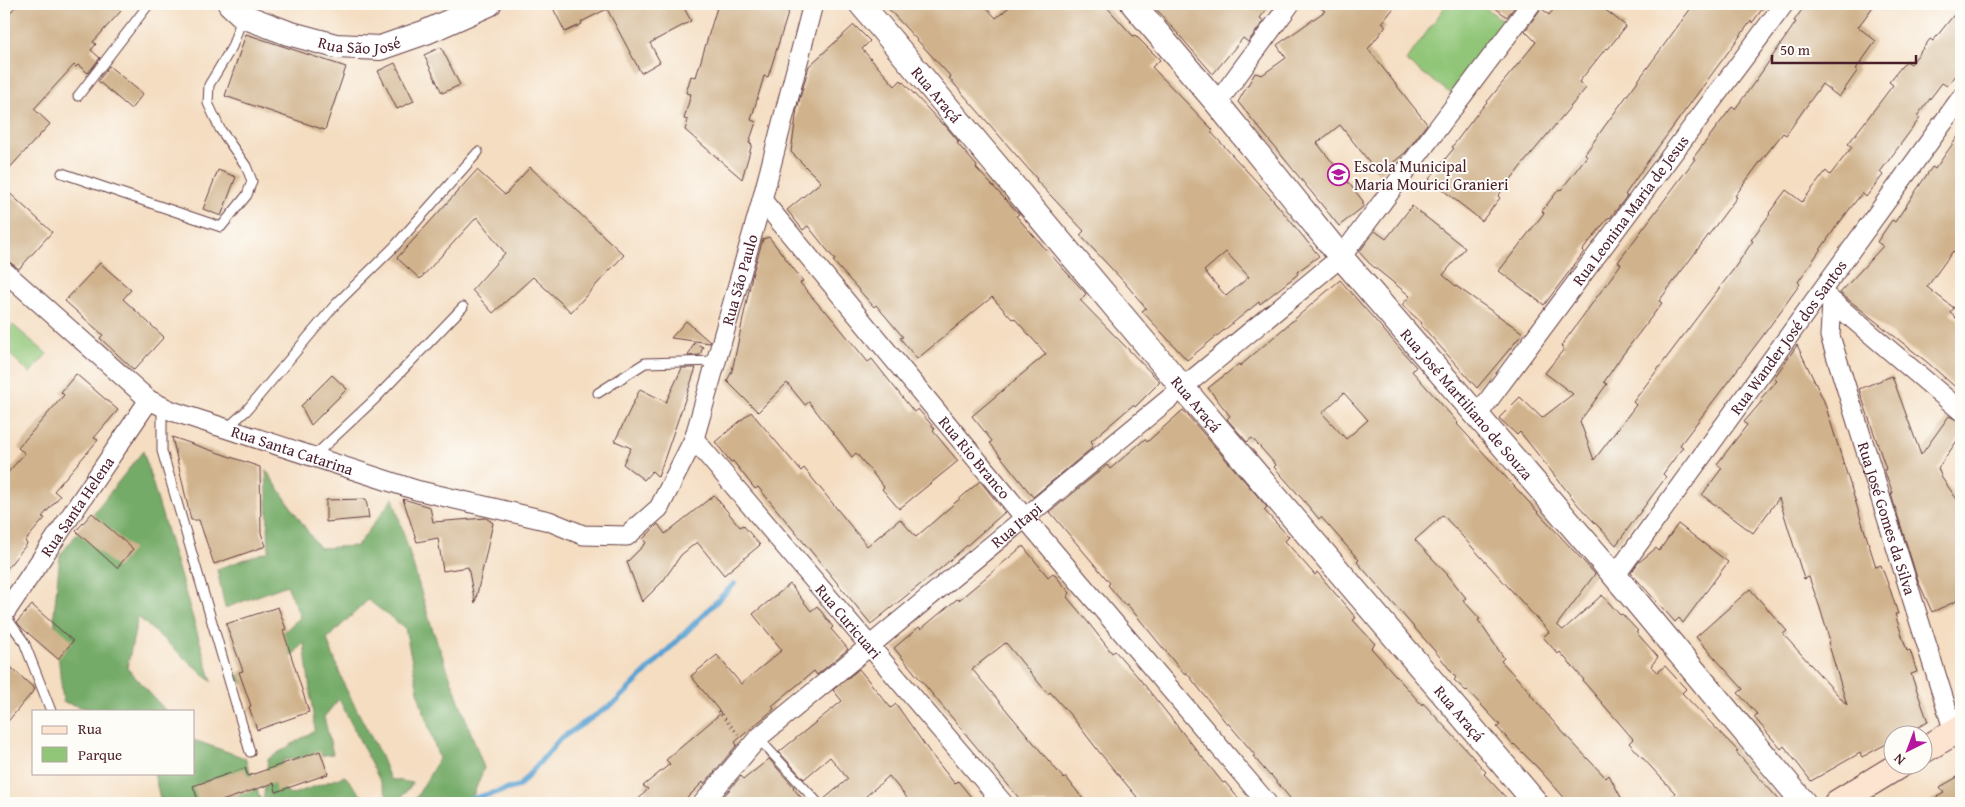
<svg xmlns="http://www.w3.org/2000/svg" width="1965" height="807" font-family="'Gentium Book Plus',serif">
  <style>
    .green { fill: #91c678; stroke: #6e7252 }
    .forest { fill: #74ab68; stroke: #5f654a }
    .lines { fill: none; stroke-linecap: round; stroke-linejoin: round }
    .stream { stroke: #5aa2d1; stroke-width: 5.5 }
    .building { fill: #d0b38d; fill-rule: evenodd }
    .service-casing { stroke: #643c42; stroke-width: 11 }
    .minor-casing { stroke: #643c42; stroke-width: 21 }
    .tertiary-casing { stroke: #643c42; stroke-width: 26 }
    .secondary-casing { stroke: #643c42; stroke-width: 28 }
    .path { stroke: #643c42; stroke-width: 3; stroke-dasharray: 1 4; stroke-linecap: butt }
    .service { stroke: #fff; stroke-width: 9 }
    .minor { stroke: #fff; stroke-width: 19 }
    .tertiary { stroke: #fff; stroke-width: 24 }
    .secondary { stroke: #fde4d0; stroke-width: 26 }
    .labels { text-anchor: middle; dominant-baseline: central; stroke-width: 4; stroke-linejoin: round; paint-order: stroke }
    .street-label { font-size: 16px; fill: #4a1f2b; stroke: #fdfcf7 }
    .poi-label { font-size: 16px; fill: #4a1f2b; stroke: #fdfcf7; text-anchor: start }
  </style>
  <rect width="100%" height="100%" fill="#fdfcf7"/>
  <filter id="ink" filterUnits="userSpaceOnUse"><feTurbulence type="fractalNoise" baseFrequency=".02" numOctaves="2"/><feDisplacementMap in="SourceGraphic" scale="10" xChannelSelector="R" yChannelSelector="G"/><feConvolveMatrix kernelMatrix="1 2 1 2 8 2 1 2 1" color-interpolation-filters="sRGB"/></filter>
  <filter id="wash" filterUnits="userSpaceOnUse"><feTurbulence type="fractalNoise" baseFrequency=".0096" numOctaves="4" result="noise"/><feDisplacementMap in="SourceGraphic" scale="20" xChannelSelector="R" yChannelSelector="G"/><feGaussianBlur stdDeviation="1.12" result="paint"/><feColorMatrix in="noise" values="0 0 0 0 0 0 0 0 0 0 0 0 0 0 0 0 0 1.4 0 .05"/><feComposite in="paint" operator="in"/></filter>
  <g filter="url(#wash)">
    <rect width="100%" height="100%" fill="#f4ddc1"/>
    <path class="green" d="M1447,4H1480L1505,22L1453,95L1406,61Z
      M13,325L47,354L30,373L4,349V336Z"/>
    <path class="forest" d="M143,451L212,682L138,617L127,668L166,711H95L63,702L54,614L60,555Z
      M266,470L319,548L357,546L393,498L431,625L484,768L470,803H413L439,759L420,700L405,628L368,600L327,639L345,687L380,754L390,779L413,783L397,803H391L339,699L324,717L333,754L284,760L275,781L290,795L345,776L368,803H263L268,759L315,730L304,642L258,696L236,678L300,617L287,585L225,608L217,569L269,551Z
      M194,740L245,758L262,803H161L154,773H194Z"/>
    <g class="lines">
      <path class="stream" d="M457,803L519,786L560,739L617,701L734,584"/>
    </g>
    <g id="blocks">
      <path class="building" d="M18,4H112L121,11L93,42L96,44L91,50L100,58L88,73L78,65L76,67L74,65L34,109L50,124L4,174V19Z
        M551,4H682L691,21L650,43L660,62L641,73L607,9L581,22L582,24L565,32Z
        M718,4H791L768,77L764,76L751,120L756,122L749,143L752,144L742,179L685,130L688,120L684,119L691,94L686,93L691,76L696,77Z
        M884,4H983L996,18L1013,4H1104L1133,36L1135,35L1160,60L1152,67L1213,130L1211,132L1269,195L1319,256L1297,272L1298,274L1260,304L1259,302L1187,360L1142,311L1146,308L1124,282L1080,235L1084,231L1036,180L1037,179L949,78L951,77ZM1226,252L1249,277L1226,296L1204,271Z
        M1152,4H1271L1260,18L1264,21L1248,42L1243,38L1213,74Z
        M1315,4H1397L1382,23L1386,26L1368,49L1427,124L1406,152L1379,174L1340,125L1317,143L1363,201V207L1339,226L1238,102L1255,73L1262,75L1286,58L1277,45L1325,11Z
        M1490,4H1517L1507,17Z
        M1558,4H1598L1626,26L1608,49L1606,48L1579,82L1586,88L1522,165L1498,196L1500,198L1482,221L1429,179L1454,148L1452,147L1473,119L1536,42L1525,31L1541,8L1549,15Z
        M1694,4H1766L1752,23L1751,21L1645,165L1625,195L1627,196L1610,218L1609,217L1582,251L1584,252L1544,305L1499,271L1544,213L1542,211L1559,189L1561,190L1587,156L1585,154L1604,127Z
        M1806,4H1875L1858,27L1876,41L1856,69L1858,70L1839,97L1822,84L1786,135L1783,133L1760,162L1735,196L1737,197L1659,301L1662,303L1621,357L1604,382L1607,384L1580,421L1594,460L1636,405L1633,402L1733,270L1753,241L1751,240L1770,214L1769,213L1786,190L1802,202L1826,171L1830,175L1852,147L1848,144L1893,85L1889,82L1906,61L1911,64L1930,39L1933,41L1961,6V67L1947,86L1942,83L1917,116L1920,118L1880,172L1883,175L1866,197L1862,193L1836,227L1798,282L1800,284L1762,337L1680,445L1683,447L1663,474L1666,477L1616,545L1578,505L1520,432L1517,435L1499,418L1520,397L1542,418L1573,394L1545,373L1564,349L1561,346L1621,264L1618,262L1695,159L1693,158L1732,107L1735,109L1759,76L1796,22L1794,21Z
        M854,25L870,41L862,49L895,86L901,80L943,125L944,124L959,142L957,143L977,166L976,168L1019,214L1016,216L1086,294L1080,300L1160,382L1135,407L1133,405L1091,441L1093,444L1091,446L1092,448L1033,497L990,443L992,441L972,416L1046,354L1014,318L1012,319L992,297L917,359L900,338L903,337L876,305L874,307L833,261L835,260L808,226L803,230L787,210L821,182L791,152L797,109L809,66Z
        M246,34L346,67L325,130L225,96Z
        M441,47L460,85L442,93L424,55Z
        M395,63L414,101L397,109L378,71Z
        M109,66L143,94L131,109L98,81Z
        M1961,132V244L1955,253L1953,251L1927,287L1954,308L1950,313L1961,322V392L1928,363L1840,293L1883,246L1877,242L1892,220L1895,222L1932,167L1935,169Z
        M530,167L624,255L571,312L533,277L493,313L472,290L505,253L477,217L420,279L397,258L477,170L505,195Z
        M218,170L236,177L221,216L203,209Z
        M4,188L52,232L19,269L4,258Z
        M1412,206L1465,248L1443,275L1456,286L1523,333L1477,388L1421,325L1422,323L1402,305L1410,296L1369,263L1359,252L1375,231L1386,239Z
        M769,237L803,281L800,283L824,311L825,310L868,362L872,359L914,412L918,409L935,429L933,431L958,461L899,509L882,489L884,487L856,453L852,457L809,402L805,405L787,383L758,412L727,381L732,371L752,276L763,239Z
        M100,263L131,290L123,299L164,337L134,370L100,338L103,335L65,301Z
        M1340,280L1416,367L1412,371L1458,423L1457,424L1595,574L1557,625L1563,630L1602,595L1620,615L1622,614L1638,631L1636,632L1658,657L1651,666L1658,672L1665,666L1686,689L1682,693L1738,751L1736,752L1782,803H1664L1675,793L1629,743L1633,739L1583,681L1584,680L1560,652L1558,654L1543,637L1549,632L1443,515L1415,540L1447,574L1466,598L1463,600L1480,619L1478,620L1504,658L1501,661L1531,693L1530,694L1557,726L1606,778L1609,775L1624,803H1569L1538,768L1514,744L1513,745L1497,727L1500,725L1467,690L1466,691L1454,680L1456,678L1440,657L1357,562L1359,560L1321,517L1319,519L1304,501L1274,467L1276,465L1252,438L1247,442L1227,419L1230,416L1208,388L1239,364L1240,366ZM1344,393L1368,420L1346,439L1322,413Z
        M686,321L710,342V343L671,338Z
        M694,343L703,347L700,355L688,356Z
        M1797,345L1824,401L1876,567L1881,565L1891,592L1898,614H1895L1907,651L1910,650L1917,672L1911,674L1928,722L1904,734H1892V741L1862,757L1860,753L1811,781L1784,746L1781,749L1754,717L1757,714L1738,693L1743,689L1696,637L1750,589L1787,631L1783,634L1847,705L1828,642L1830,641L1820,608L1809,577L1804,579L1779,498L1753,533L1702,495L1722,468L1717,464L1747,425L1744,422L1762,401L1760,399L1777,381L1774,378Z
        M682,368H696L658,477L652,471L644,480L623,464L631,448L615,441L640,389L666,402Z
        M76,374L118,410L94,438L98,440L54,491L60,496L42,517L45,518L25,541L27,544L4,572V477L25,453L18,448L64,395L61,392Z
        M332,375L347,389L311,425L301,406Z
        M1892,376L1921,455L1949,416L1961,422V435L1938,468L1942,478L1961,505V599L1932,612L1918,581L1891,494L1893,493L1884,470L1886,469L1859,389Z
        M1183,410L1267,507L1264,510L1289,537L1285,541L1315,575L1317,572L1356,618L1353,620L1375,644L1371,648L1422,705L1423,703L1471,755L1486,772L1484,774L1511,803H1294L1271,775L1270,776L1253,756L1255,755L1228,723L1227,724L1186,672L1184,674L1127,604L1125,605L1108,585L1110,583L1050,512L1107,465L1110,469L1145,439L1147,442Z
        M751,412L801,471L804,468L867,546L900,519L916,537L980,481L1005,512L941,568L871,624L758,487L755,489L733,461L731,462L715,442Z
        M172,437L260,467L261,533L266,546L214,564L199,520H191Z
        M714,495L740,527L743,525L760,545L724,575L697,542L681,555L663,581L642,602L627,562L646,543L643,539L658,524L665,534Z
        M366,499L369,518L326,522V500Z
        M403,499L430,507L433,522L486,518L493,523L475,603L468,567L443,571L438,538L417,542Z
        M92,513L133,549L117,568L76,531Z
        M1678,524L1728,562L1683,623L1679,618L1675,622L1631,573L1638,563L1656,548L1659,551Z
        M1023,546L1048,577L1053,573L1070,593L1067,597L1087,621L1112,653L1115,651L1138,677L1223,783L1225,782L1242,803H1142L1100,753L1073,718L1050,692L1048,694L1006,643L1004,644L972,669L1064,779L1066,777L1086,803H1023L894,648L919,627L921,629L957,599L959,600Z
        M790,584L811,611L817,606L833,627L831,629L848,649L817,675L814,671L772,706L774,709L735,742L737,745L704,784L703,782L682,803H635L648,789L643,786L670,764L666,760L721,713L691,676L717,655L741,684L782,650L753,614Z
        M32,605L73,641L58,659L21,627L17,622Z
        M278,607L286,629L283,630L309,712L257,730L249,707L251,706L239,672L243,671L226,624Z
        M4,661L35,689L4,726Z
        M859,669L891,708L896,704L931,754L955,784L958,781L976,803H911L889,776L858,803H824L823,800L848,779L830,757L804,779L779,752L842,701L833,690Z
        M320,751L328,774L276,792L274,783L216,803H199L193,786L245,768L248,776Z
        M769,759L794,787L793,788L806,803H720L719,802L741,776L744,779Z
        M1961,775V803H1926L1944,793L1940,787Z"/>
    </g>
  </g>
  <g filter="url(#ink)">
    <use href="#blocks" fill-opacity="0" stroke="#643c42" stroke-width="1"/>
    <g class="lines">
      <defs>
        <path id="service" d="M78,96L149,4
          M62,173L221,227L247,195L252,181L246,166L220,129L208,103L209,85L232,47L242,18
          M598,393L645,363L716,361
          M162,406V451L250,752
          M226,429L246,411L335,305L394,247L478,152
          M313,457L375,399L463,307
          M4,614L24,642L51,711
          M758,738L818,803"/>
        <g id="minor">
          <path d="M1217,103L1290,4"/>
          <path id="s1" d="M762,200L1025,518L1267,803"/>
          <path id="s2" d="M4,271L149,400L172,411L416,490L549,521L583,535L627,536L659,508L694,439L762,200L813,4"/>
          <path d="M1826,296L1961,411"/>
          <path id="s3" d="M1832,302L1830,336L1954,732"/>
          <path id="s4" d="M1476,417L1784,4"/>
          <path id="s5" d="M694,439L1003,803"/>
          <path id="s6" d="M1615,576L1961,98"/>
          <path id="s7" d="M4,614L149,400"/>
          <path id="s8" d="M703,803L758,738L1341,257L1531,4"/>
        </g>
        <g id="tertiary">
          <path id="s9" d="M230,4L243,16L288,33L336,46L380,48L426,32L489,4"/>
          <path id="s10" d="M861,4L1183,388L1536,803"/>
          <path id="s11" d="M1133,4L1217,103L1341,257L1615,576L1804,803"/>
        </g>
        <path id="secondary" d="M1922,751L1961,728
          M1837,803L1901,764"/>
      </defs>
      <use href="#service" class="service-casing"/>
      <use href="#minor" class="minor-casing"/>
      <use href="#tertiary" class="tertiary-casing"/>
      <use href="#secondary" class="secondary-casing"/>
      <path class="path" d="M718,711L738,734"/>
      <use href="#service" class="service"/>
      <use href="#minor" class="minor"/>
      <use href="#tertiary" class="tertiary"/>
      <use href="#secondary" class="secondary"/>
    </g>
  </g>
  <defs>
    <symbol id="school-ring" viewBox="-11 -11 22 22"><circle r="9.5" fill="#fdfcf7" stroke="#b5179e" stroke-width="1.5"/><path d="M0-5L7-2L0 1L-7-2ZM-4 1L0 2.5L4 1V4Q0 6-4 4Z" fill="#b5179e"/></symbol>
  </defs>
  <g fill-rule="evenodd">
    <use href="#school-ring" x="1326" y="162" width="25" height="25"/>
  </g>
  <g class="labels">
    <g class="street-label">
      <text stroke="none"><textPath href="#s9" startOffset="139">Rua São José</textPath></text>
      <text stroke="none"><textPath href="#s10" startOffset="118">Rua Araçá</textPath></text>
      <text stroke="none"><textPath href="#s4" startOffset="258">Rua Leonina Maria de Jesus</textPath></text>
      <text stroke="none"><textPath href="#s2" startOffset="979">Rua São Paulo</textPath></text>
      <text stroke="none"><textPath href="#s6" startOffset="295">Rua Wander José dos Santos</textPath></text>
      <text stroke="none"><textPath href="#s10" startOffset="522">Rua Araçá</textPath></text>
      <text stroke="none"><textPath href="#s11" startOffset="521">Rua José Martiliano de Souza</textPath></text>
      <text stroke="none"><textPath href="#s2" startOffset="346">Rua Santa Catarina</textPath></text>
      <text stroke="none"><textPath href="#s1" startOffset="334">Rua Rio Branco</textPath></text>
      <text stroke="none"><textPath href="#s7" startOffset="130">Rua Santa Helena</textPath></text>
      <text stroke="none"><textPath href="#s3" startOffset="225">Rua José Gomes da Silva</textPath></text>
      <text stroke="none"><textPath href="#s8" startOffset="420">Rua Itapi</textPath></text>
      <text stroke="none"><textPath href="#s5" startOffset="239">Rua Curicuari</textPath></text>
      <text stroke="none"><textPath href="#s10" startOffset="928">Rua Araçá</textPath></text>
    </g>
    <g class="poi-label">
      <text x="1354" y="166">Escola Municipal<tspan x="1354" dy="18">Maria Mourici Granieri</tspan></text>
    </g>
  </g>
  <rect width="1965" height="807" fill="none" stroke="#fdfcf7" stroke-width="20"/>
  <rect x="32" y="710" width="162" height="65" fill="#fdfcf7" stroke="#b5a4a5"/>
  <rect x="42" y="726" width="25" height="8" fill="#fde4d0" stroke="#b5a4a5"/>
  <text x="78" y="734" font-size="15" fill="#4a1f2b">Rua</text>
  <rect x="42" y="747" width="25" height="15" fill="#91c678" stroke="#b5a4a5"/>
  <text x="78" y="760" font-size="15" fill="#4a1f2b">Parque</text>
  <g transform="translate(1908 750) rotate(222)"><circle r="24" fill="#fdfcf7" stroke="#b5a4a5"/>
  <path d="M0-4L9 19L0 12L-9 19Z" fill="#b5179e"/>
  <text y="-8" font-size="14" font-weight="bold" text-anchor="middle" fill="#4a1f2b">N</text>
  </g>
  <path d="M1772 55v8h144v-8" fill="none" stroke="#4a1f2b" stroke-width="2.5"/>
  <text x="1780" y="55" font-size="15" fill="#4a1f2b" stroke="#fdfcf7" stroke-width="4" paint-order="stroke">50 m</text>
</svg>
